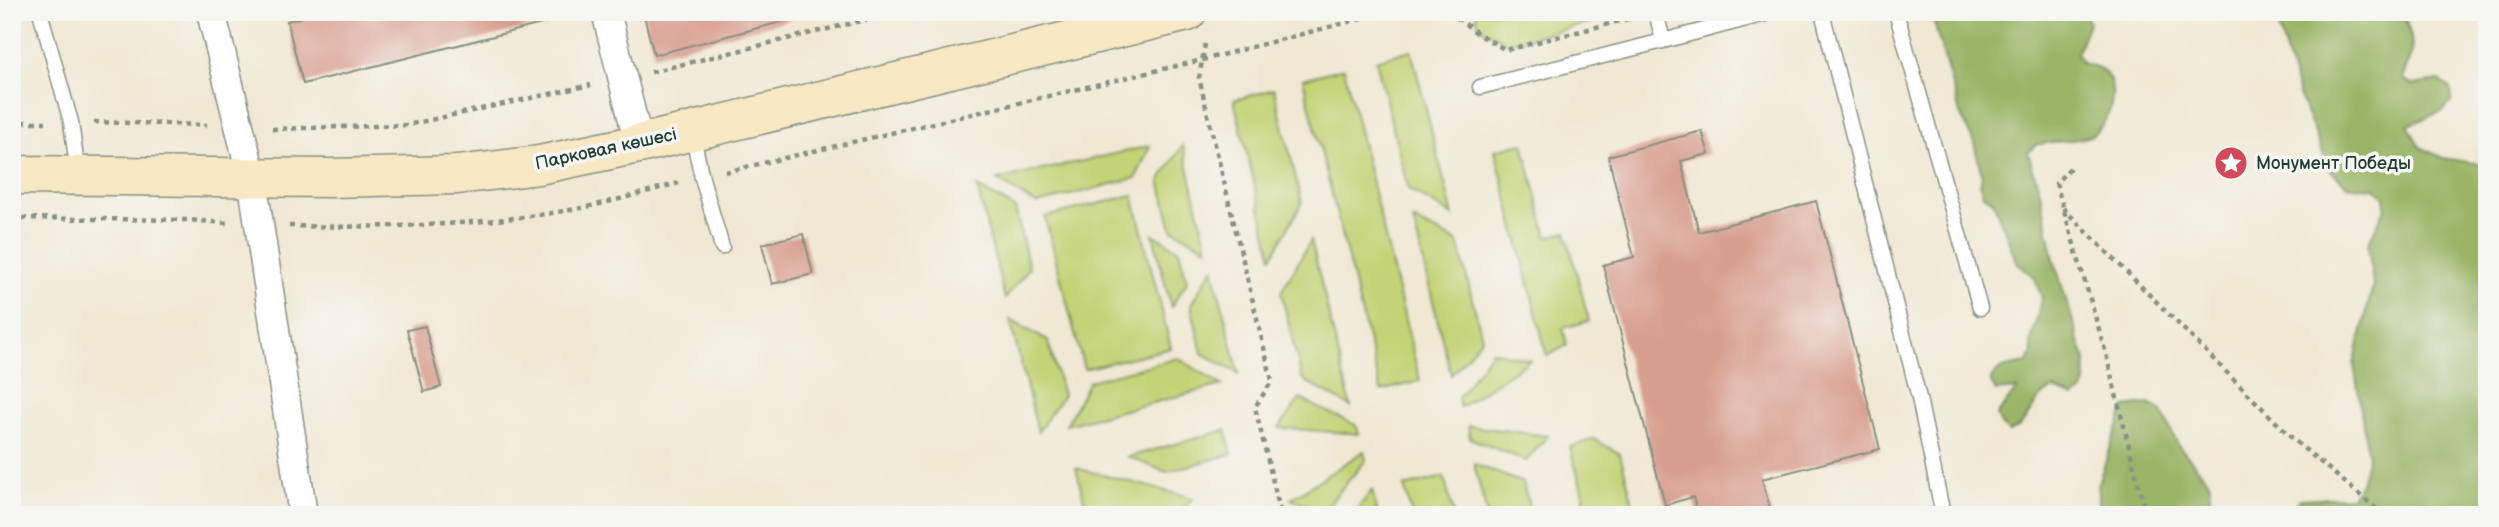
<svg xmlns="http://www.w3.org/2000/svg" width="2499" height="527" font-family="'Balsamiq Sans',sans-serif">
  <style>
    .green { fill: #c3d375; stroke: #718854; stroke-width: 2 }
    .forest { fill: #9ab566; stroke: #5c794d; stroke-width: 2 }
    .building { fill: #d89e8e }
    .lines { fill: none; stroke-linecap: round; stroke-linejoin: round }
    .lane-casing { stroke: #889284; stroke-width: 17 }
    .street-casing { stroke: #889284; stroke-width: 31 }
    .secondary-casing { stroke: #889284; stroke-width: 41 }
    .path { stroke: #889284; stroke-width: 4.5; stroke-dasharray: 5 5; stroke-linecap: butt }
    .lane { stroke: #fff; stroke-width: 14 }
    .street { stroke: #fff; stroke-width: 28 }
    .secondary { stroke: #f8e8c3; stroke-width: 38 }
    .labels { text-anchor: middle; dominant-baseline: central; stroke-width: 7; stroke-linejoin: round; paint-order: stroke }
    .street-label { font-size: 18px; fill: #1f3d34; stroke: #f6f6f2 }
    .poi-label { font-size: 18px; fill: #1f3d34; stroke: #f6f6f2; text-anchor: start }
  </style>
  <rect width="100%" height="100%" fill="#f6f6f2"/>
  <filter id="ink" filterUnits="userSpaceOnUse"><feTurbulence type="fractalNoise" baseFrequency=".0143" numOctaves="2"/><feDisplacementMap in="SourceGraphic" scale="14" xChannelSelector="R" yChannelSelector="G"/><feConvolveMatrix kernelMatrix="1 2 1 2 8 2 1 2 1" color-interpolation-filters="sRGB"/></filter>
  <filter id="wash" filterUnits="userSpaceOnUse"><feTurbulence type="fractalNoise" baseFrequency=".00686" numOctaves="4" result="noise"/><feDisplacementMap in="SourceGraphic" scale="28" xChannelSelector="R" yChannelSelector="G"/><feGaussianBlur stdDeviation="1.57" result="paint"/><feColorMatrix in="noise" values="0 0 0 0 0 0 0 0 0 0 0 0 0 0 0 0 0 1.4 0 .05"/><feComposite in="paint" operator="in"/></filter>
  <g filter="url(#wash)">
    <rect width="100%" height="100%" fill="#f1e8d3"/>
    <path class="green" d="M1475,12H1632L1508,43L1479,27Z
      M1411,50L1453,216L1408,189L1376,60Z
      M1344,68L1420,381L1381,391L1303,79Z
      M1274,89L1302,203L1272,257L1234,100Z
      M1523,143L1547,237L1566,232L1589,321L1563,328L1567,345L1547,356L1495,150Z
      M1183,145L1207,248L1172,229L1160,181Z
      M1150,146L1136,178L1036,204L997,180Z
      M977,187L1015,208L1029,268L1005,299Z
      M1133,195L1171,348L1084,369L1045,217Z
      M1413,220L1458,242L1482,338L1451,375Z
      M1153,234L1179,250L1187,282L1171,307Z
      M1311,240L1351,407L1302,379L1281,292Z
      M1213,268L1239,374L1202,353L1191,304Z
      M1010,320L1048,341L1063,395L1038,432Z
      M1492,351L1530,360L1460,407L1458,398Z
      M1178,358L1222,385L1066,425L1089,381Z
      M1300,399L1356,425L1359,434L1279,428Z
      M1468,426L1548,436L1526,461L1470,438Z
      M1226,430L1232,454L1166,472L1128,457Z
      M1594,439L1620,454L1636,515H1589L1570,447Z
      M1364,451L1366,460L1323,511L1291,499Z
      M1474,464L1523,483L1531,515H1487Z
      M1076,468L1193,498L1177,515H1088Z
      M1444,477L1454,515H1412L1404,487Z
      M1372,490L1378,515H1353Z"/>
    <path class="forest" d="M1928,12L2085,13L2089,23L2077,53L2082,63C2088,65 2097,66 2102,70C2122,86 2110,127 2089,136C2078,141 2048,142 2035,145L2028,153L2041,195L2054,260L2080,345L2086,360L2085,382L2082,392L2074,397L2054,389C2031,397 2031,424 2009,432L2001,425L1997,415L2017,389L1996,391L1990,381C1999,365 2010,366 2027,363L2032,353L2031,342L2042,298L2034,277L2017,263L1993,201L1983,195L1980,185L1982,175L1974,143L1960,113L1935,26Z
      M2274,12H2402C2416,42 2414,49 2402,78L2412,85L2439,81L2451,88L2452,101L2443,111L2408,125L2420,147L2443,158L2487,165V515H2288L2299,499L2352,497L2361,483L2368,456L2354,364L2373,285L2368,244L2385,209V196L2374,188L2348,186L2330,170L2299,95Z
      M2149,404L2161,410L2178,445L2211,484L2209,509L2211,515H2098V483L2125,407Z"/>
    <g id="blocks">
      <path class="building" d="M323,12H572L573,16L303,84L287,21Z
        M643,12H816V13L654,55Z
        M1702,131L1709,154L1681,161L1699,232L1816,201L1880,449L1762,479L1772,515H1698L1693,497L1665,505L1603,265L1634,257L1608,156Z
        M803,234L813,274L772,284L762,244Z
        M425,326L441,387L424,392L407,330Z"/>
    </g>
  </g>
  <g filter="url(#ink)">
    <use href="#blocks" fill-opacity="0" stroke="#889284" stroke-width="2"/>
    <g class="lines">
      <defs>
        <path id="lane" d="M40,12L71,122L78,174
          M1822,12L1919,398L1943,515
          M1896,12L1980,308
          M1663,41L1773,12
          M1480,87L1663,41L1656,12
          M692,132L702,178L722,247"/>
        <path id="street" d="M211,12L252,178L303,515
          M606,12L639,144"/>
        <path id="secondary" d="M12,175L330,178L457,175L539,165L639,144L1187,12"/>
      </defs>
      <use href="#lane" class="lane-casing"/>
      <use href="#street" class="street-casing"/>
      <use href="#secondary" class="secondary-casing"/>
      <path class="path" d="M1449,12L1480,35L1506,50L1632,18
        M1205,44L1199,78L1272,381L1255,407L1281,515
        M651,72L898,12
        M12,122H46
        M94,122L207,125
        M272,129L407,125L591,85
        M2070,168L2056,183L2105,350L2146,515
        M725,172L1202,60L1387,12
        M2063,208L2295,441L2384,515
        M12,218L188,220L228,223
        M289,226C384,228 477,226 570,210C607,204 643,192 679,183"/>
      <use href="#lane" class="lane"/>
      <use href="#street" class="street"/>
      <use href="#secondary" class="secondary"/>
    </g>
  </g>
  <defs>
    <symbol id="sight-disc" viewBox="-11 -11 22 22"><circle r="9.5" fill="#d1495b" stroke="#f6f6f2"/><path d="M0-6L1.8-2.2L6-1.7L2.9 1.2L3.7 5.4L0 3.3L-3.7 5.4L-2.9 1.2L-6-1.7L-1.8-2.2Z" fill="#fff"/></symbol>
  </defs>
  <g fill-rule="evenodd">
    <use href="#sight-disc" x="2212" y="144" width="38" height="38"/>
  </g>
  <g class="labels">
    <g class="street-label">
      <text transform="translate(606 149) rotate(-12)">Парковая көшесі</text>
    </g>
    <g class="poi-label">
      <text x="2256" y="163">Монумент Победы</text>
    </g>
  </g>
  <rect width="2499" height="527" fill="none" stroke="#f6f6f2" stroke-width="42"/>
</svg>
